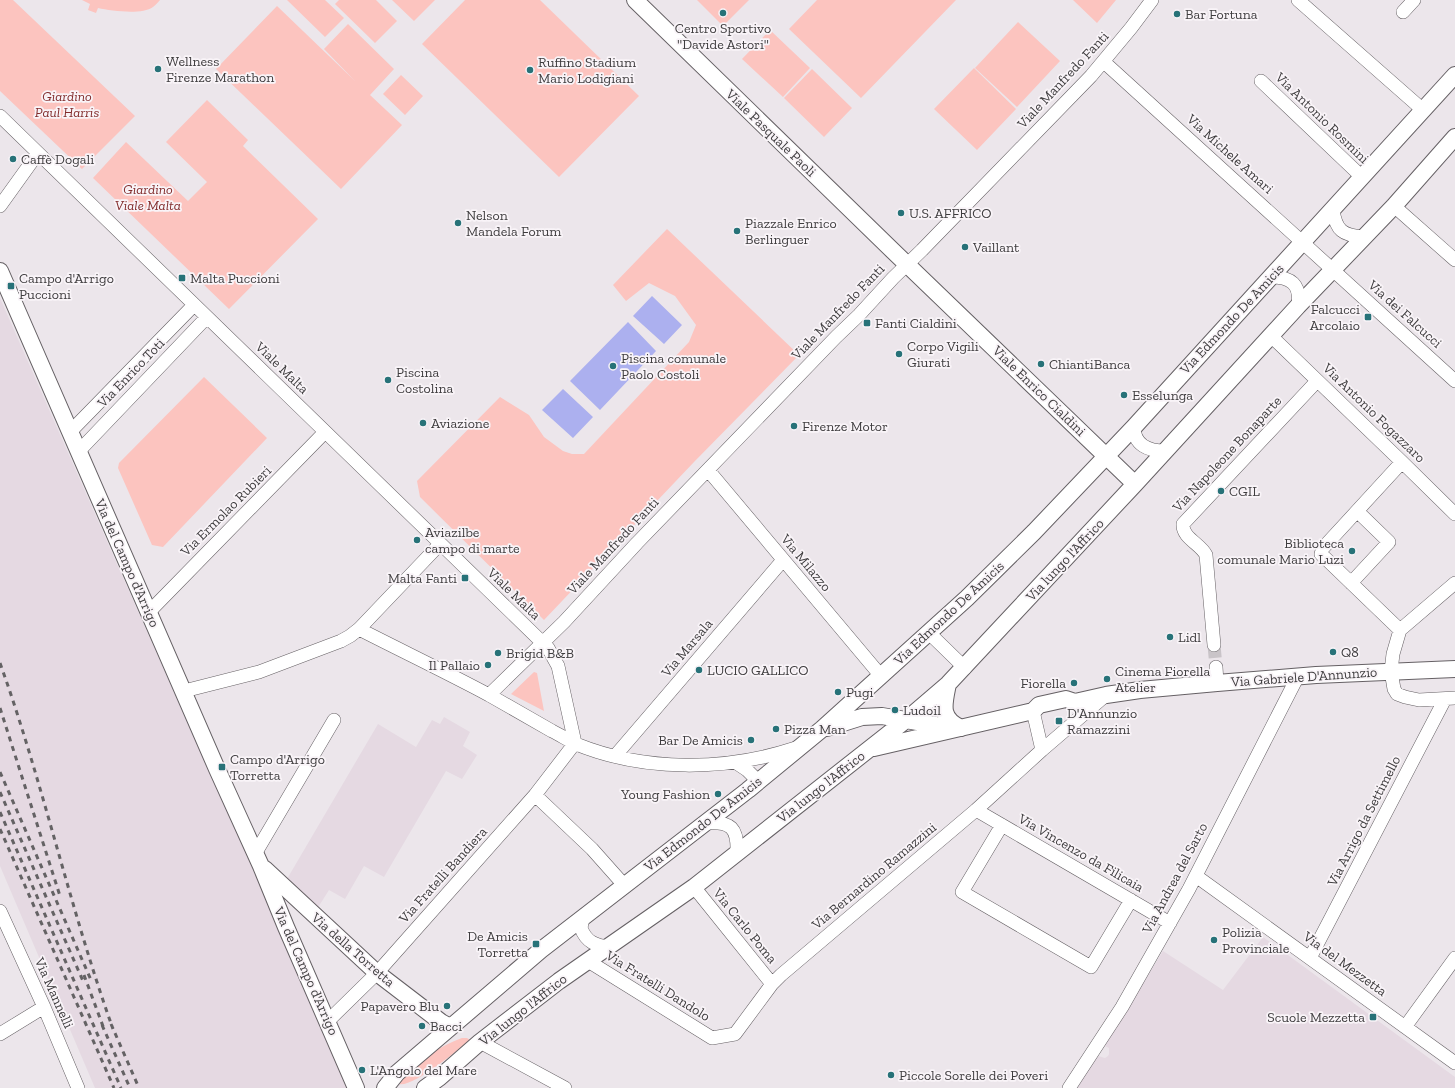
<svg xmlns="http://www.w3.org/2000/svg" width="1455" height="1088" font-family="'Zilla Slab',serif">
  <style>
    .built { fill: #e5d9e2 }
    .green { fill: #fcc4bf }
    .water { fill: #acb0ef }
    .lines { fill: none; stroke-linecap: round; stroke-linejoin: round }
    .minor-tunnel { stroke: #c9c4c8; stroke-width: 13; stroke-dasharray: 13 6; stroke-linecap: butt }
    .minor-casing { stroke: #656064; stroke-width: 14 }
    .tertiary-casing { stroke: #656064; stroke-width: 18 }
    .minor { stroke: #fff; stroke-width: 13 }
    .tertiary { stroke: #fff; stroke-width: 16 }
    .rail { stroke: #646264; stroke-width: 3; stroke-dasharray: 5 5; stroke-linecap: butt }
    .poi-dot { fill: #277278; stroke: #f9f4f8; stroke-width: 1.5 }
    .labels { text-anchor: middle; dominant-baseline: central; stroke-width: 3.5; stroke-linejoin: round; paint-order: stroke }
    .poi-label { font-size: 14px; fill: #3e3c3e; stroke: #f9f4f8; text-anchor: start }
    .street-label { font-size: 14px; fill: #3e3c3e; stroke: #f9f4f8 }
    .park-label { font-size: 14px; font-style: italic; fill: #822c2c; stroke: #f9f4f8 }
  </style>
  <rect width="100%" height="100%" fill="#ece6eb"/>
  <path class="built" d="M0,298L121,573L350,1088H95L0,866Z
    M444,717L470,732L463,746L477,755L462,779L446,771L384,877L364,866L345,899L329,890L317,909L287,879L378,724L416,747L432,720L440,724Z
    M1263,937L1455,1077V1088H1076L1098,1056L1105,1058L1108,1056L1109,1054V1048L1105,1046L1163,951L1223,990Z"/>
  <path class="green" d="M0,0H13L135,116L82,169L0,91Z
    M82,0H160C158,2 156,5 153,7C142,15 112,11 98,8L96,13L88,10L90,4Z
    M287,0H325L344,18L325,37Z
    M339,0H376L397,21L375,43L335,4Z
    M392,0H435L414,21Z
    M465,0H540L639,96L559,177L422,44Z
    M697,0H749L723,26Z
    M817,0H956L861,98L789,29Z
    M1073,0H1116L1097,23Z
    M277,6L355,81L324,49L348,24L394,69L370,95L402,125L341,189L216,69Z
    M1018,22L1060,61L1017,107L975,68Z
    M770,30L810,68L783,97L742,59Z
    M974,68L1016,109L977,150L934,109Z
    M812,69L852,108L824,137L784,98Z
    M401,75L423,96L405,115L383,94Z
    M207,100L248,140L243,146L318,219L229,309L93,178L126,142L188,201L207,182L166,142Z
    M667,229L799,355L694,462L544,620L420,497L417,481L500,397L529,415L544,437L563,451L572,454H584L689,342L696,325L675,296L649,283L626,301L613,285Z
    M204,377L267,438L163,547L152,545L118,468L119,463Z
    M534,672L537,673L544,711L511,694Z
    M462,1038H467L470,1040C458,1050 412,1088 399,1084C408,1065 442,1045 462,1038Z"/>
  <path class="water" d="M652,296L682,325L664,344L633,316Z
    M628,322L656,351L600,410L570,381Z
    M563,389L593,417L573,438L542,410Z"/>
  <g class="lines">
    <path class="minor-tunnel" d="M1214,645L1216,667"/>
    <defs>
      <path id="minor" d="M1298,0L1423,110
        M1403,12L1414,0
        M1104,62L1455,381
        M1261,81L1362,177
        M0,116L548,648L558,666L575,743
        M0,206L38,153
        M1394,206L1455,260
        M1333,210C1336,231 1343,235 1363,237
        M1271,277C1291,277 1301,284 1298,306
        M1271,336L1402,462L1455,514
        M1134,427C1134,445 1148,451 1165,451
        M70,432L194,305
        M79,451L207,317
        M708,470L881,676
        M1357,511L1323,548L1321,554L1400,630
        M1351,583L1389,542L1357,511L1402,462
        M1455,583L1400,630L1393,654L1391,671L1394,689L1397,694L1405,697L1419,700L1455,698
        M149,612L325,432
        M359,629C402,651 446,672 489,695C510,707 531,719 552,731C560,735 568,740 576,744C645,772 726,771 796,748
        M929,633L965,668
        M1214,645L1206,555C1201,544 1182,538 1183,524L1317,381
        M1216,667L1217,683
        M184,691L259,672L341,641L350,636L359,629L440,544
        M489,695L564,622L637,543L836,337L859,315L893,278L922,250L1091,76L1131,28L1152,0
        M1033,711L1042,750
        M615,756L783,560
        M735,762L747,770L758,781
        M535,795L592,849L624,885
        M976,810L1170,923
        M706,823C731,821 738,828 737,853
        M1002,825L962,892L1091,967L1131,900
        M255,854L334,720
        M1196,876L1455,1063
        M694,887L772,984
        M0,911L44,1007L78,1088
        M583,917L581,928C586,942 596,946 610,947
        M1310,958L1445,699
        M588,961L712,1038L735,1034L772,984L781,975L976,810L1042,750L1106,695
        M328,1021L377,973L535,795L575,743
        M1405,1027L1455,958
        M0,1034L44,1007
        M480,1042L565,1088
        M1069,1088L1122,1007L1189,889L1298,676"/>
      <path id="tertiary" d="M635,0L892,250L1135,484
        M0,271L217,769L261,866L286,927L356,1088
        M948,684C944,704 939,718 961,728
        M827,728L862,717L882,716L947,727
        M874,748L1033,711L1039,705L1066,699L1075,702L1106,695L1140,690L1217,683L1316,675L1455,669
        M265,869L377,973L441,1022L450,1027
        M385,1088L397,1073L541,950L748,790L822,729L967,598L1034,532L1134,427L1455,75
        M425,1088L439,1078L480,1042L559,981L694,887L906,720L948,684L1135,484L1298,306L1394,206L1455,137"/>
    </defs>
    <use href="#minor" class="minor-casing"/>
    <use href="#tertiary" class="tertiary-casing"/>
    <use href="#minor" class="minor"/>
    <use href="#tertiary" class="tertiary"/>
    <path class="rail" d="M0,663C43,783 70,909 113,1029
      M0,708L60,896
      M0,772L91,980
      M0,792L83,981
      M0,812L121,1088
      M0,829L114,1088
      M84,975L104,1029
      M111,1024L139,1088
      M102,1025L130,1088"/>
  </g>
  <g class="poi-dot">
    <circle cx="723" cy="13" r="4"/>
    <circle cx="1177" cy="14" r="4"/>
    <circle cx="158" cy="69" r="4"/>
    <circle cx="530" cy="70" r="4"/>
    <circle cx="13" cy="159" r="4"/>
    <circle cx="901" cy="213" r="4"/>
    <circle cx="458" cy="223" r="4"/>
    <circle cx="737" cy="231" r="4"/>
    <circle cx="965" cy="247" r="4"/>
    <rect x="178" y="274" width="8" height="8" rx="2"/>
    <rect x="7" y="282" width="8" height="8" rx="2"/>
    <rect x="1364" y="313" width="8" height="8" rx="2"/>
    <rect x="863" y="319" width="8" height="8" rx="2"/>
    <circle cx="899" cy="354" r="4"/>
    <circle cx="1041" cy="364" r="4"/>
    <circle cx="613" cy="366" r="4"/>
    <circle cx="388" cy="380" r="4"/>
    <circle cx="1124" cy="395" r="4"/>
    <circle cx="423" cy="423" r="4"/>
    <circle cx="794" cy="426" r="4"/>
    <circle cx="1221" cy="491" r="4"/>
    <circle cx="417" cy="540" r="4"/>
    <circle cx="1352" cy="551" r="4"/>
    <rect x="461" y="574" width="8" height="8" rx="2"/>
    <circle cx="1170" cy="637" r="4"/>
    <circle cx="1333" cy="652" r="4"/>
    <circle cx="498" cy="653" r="4"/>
    <circle cx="488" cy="665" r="4"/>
    <circle cx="699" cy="670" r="4"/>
    <circle cx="1107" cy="679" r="4"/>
    <circle cx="1074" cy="683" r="4"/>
    <circle cx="838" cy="692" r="4"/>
    <circle cx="895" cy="710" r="4"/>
    <rect x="1055" y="717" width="8" height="8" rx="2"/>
    <circle cx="776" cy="729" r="4"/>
    <circle cx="751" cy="740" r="4"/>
    <rect x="218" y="763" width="8" height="8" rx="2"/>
    <circle cx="718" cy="794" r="4"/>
    <circle cx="1214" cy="940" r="4"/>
    <rect x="532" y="940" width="8" height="8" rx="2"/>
    <circle cx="447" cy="1006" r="4"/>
    <rect x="1369" y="1013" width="8" height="8" rx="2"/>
    <circle cx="422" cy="1026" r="4"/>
    <circle cx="362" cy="1070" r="4"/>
    <circle cx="891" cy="1075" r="4"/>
  </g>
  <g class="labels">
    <g class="poi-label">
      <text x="1185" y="14">Bar Fortuna</text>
      <text x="723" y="28" text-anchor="middle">Centro Sportivo<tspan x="723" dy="16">"Davide Astori"</tspan></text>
      <text x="166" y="61">Wellness<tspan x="166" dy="16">Firenze Marathon</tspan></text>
      <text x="538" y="62">Ruffino Stadium<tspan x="538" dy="16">Mario Lodigiani</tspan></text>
      <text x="21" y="159">Caffè Dogali</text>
      <text x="909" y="213">U.S. AFFRICO</text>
      <text x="466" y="215">Nelson<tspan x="466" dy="16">Mandela Forum</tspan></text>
      <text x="745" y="223">Piazzale Enrico<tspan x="745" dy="16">Berlinguer</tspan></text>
      <text x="973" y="247">Vaillant</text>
      <text x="19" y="278">Campo d'Arrigo<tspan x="19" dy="16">Puccioni</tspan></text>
      <text x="190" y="278">Malta Puccioni</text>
      <text x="1360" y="309" text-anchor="end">Falcucci<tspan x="1360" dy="16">Arcolaio</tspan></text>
      <text x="875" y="323">Fanti Cialdini</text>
      <text x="907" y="346">Corpo Vigili<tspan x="907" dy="16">Giurati</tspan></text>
      <text x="621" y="358">Piscina comunale<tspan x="621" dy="16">Paolo Costoli</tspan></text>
      <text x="1049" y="364">ChiantiBanca</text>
      <text x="396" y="372">Piscina<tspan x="396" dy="16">Costolina</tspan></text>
      <text x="1132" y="395">Esselunga</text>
      <text x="431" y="423">Aviazione</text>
      <text x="802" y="426">Firenze Motor</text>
      <text x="1229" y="491">CGIL</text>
      <text x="425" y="532">Aviazilbe<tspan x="425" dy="16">campo di marte</tspan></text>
      <text x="1344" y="543" text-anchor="end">Biblioteca<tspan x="1344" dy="16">comunale Mario Luzi</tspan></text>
      <text x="457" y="578" text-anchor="end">Malta Fanti</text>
      <text x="1178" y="637">Lidl</text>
      <text x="1341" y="652">Q8</text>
      <text x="506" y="653">Brigid B&amp;B</text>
      <text x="480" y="665" text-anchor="end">Il Pallaio</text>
      <text x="707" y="670">LUCIO GALLICO</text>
      <text x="1115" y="671">Cinema Fiorella<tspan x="1115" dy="16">Atelier</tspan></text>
      <text x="1066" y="683" text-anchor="end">Fiorella</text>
      <text x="846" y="692">Pugi</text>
      <text x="903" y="710">Ludoil</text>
      <text x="1067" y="713">D'Annunzio<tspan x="1067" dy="16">Ramazzini</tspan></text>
      <text x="784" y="729">Pizza Man</text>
      <text x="743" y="740" text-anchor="end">Bar De Amicis</text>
      <text x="230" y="759">Campo d'Arrigo<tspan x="230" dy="16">Torretta</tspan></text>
      <text x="710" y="794" text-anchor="end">Young Fashion</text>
      <text x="1222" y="932">Polizia<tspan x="1222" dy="16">Provinciale</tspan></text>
      <text x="528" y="936" text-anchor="end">De Amicis<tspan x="528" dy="16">Torretta</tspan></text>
      <text x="439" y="1006" text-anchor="end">Papavero Blu</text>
      <text x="1365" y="1017" text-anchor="end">Scuole Mezzetta</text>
      <text x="430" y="1026">Bacci</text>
      <text x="370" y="1070">L'Angolo del Mare</text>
      <text x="899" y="1075">Piccole Sorelle dei Poveri</text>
    </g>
    <g class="street-label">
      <text transform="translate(1063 80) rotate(-47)">Viale Manfredo Fanti</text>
      <text transform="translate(1322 118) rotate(44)">Via Antonio Rosmini</text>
      <text transform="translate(771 133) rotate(44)">Viale Pasquale Paoli</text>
      <text transform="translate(1230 154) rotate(42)">Via Michele Amari</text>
      <text transform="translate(838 312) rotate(-46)">Viale Manfredo Fanti</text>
      <text transform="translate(1405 314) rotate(42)">Via dei Falcucci</text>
      <text transform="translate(1232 319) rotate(-47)">Via Edmondo De Amicis</text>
      <text transform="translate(282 368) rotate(44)">Viale Malta</text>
      <text transform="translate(131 373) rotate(-46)">Via Enrico Toti</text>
      <text transform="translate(1039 391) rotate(44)">Viale Enrico Cialdini</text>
      <text transform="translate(1374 413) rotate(44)">Via Antonio Fogazzaro</text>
      <text transform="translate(1227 454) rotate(-47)">Via Napoleone Bonaparte</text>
      <text transform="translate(226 511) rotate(-45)">Via Ermolao Rubieri</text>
      <text transform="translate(613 546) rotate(-47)">Viale Manfredo Fanti</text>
      <text transform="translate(1065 560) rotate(-47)">Via lungo l'Affrico</text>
      <text transform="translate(127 563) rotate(66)">Via del Campo d'Arrigo</text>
      <text transform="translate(806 563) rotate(50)">Via Milazzo</text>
      <text transform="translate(514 594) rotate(44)">Viale Malta</text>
      <text transform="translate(949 613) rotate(-43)">Via Edmondo De Amicis</text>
      <text transform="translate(687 648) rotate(-50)">Via Marsala</text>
      <text transform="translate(1304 677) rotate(-4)">Via Gabriele D'Annunzio</text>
      <text transform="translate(821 787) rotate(-38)">Via lungo l'Affrico</text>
      <text transform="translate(1364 821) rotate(-63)">Via Arrigo da Settimello</text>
      <text transform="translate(703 824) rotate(-38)">Via Edmondo De Amicis</text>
      <text transform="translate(1081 853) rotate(30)">Via Vincenzo da Filicaia</text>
      <text transform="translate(443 875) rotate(-48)">Via Fratelli Bandiera</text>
      <text transform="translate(874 876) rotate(-40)">Via Bernardino Ramazzini</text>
      <text transform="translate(1175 878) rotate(-62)">Via Andrea del Sarto</text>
      <text transform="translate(745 926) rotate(51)">Via Carlo Poma</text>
      <text transform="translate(353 950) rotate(41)">Via della Torretta</text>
      <text transform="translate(1345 964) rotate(36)">Via del Mezzetta</text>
      <text transform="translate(306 971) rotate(66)">Via del Campo d'Arrigo</text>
      <text transform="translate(658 986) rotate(32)">Via Fratelli Dandolo</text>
      <text transform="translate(54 993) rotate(66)">Via Mannelli</text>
      <text transform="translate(523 1010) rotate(-38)">Via lungo l'Affrico</text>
    </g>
    <g class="park-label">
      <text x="67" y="96">Giardino<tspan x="67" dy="16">Paul Harris</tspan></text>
      <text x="148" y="189">Giardino<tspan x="148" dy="16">Viale Malta</tspan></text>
    </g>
  </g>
</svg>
